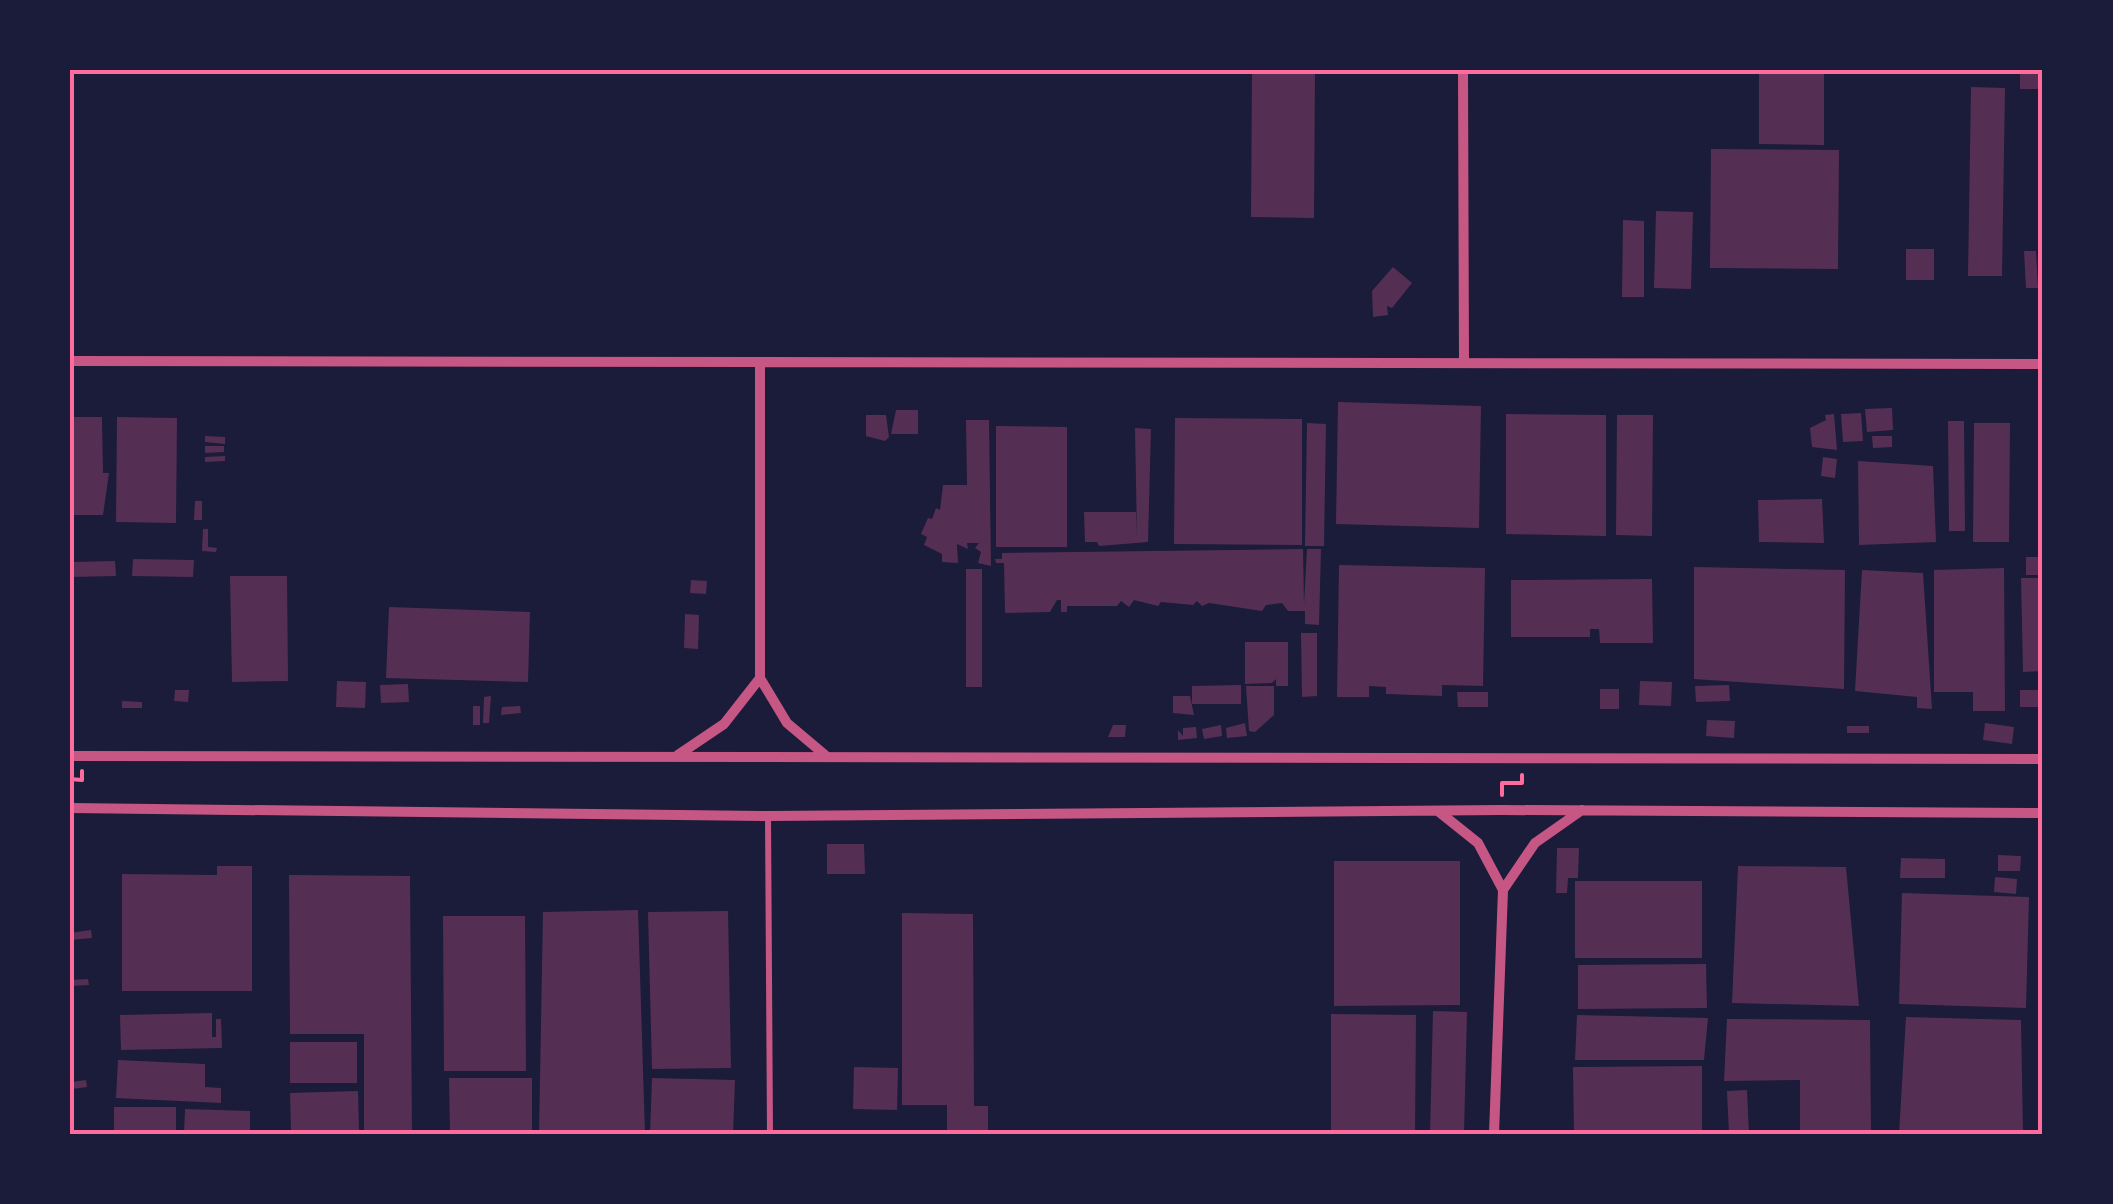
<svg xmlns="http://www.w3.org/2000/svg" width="2113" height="1204" font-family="'Space Grotesk',sans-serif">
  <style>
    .building { fill: #542f53 }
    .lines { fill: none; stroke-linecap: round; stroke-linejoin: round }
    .path { stroke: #ff6b9d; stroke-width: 4 }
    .service { stroke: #c65784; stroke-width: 6 }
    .minor { stroke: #c65784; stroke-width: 10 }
    .neatline { fill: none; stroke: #ff6b9d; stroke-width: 4 }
  </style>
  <rect width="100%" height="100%" fill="#1b1b3a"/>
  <path class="building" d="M1252,70H1315L1314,218L1251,217Z
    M1759,70H1824V145L1759,144Z
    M2020,70H2043V89H2020Z
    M1971,87L2005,88L2002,276H1968Z
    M1711,149L1839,150L1838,269L1710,268Z
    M1656,211L1693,212L1691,289L1654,288Z
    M1623,220L1644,221V297H1622Z
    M1906,249H1934V280H1906Z
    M2024,251H2036L2038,288H2026Z
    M1393,267L1412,283L1392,308L1387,306L1388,315L1373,317L1372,291Z
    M1338,402L1481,406L1479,528L1336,524Z
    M1892,408L1893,430L1867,432L1865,409Z
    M896,410H918V434H891Z
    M1861,413L1863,441L1843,442L1841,414Z
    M1506,414L1606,415V536L1506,534Z
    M1834,414L1837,450L1812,447L1810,428L1826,420L1825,415Z
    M866,415H886L889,437L885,441L866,436Z
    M1617,415H1653L1652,536L1616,535Z
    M70,417H102L103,473H109L103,515H70Z
    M117,417L177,418L176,523L116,522Z
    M1175,418L1302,419V545L1174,544Z
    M966,420H989L991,566L978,563L981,552L975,548L979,543H967L968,549L957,544L958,563L942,562V554L924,545L927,537L921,534L928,518L932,519L936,508L940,510L943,485H967Z
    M1948,421H1964L1965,531H1949Z
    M1307,423L1326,424L1324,546H1305Z
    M1974,423H2010L2009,542H1973Z
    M996,426L1067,427V547H996Z
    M1135,428L1151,429L1148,542L1099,546L1097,542H1085L1084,512H1136L1137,538Z
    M205,436L225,437V444L205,442Z
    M1872,436H1892V447L1873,448Z
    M205,446H224V452L205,453Z
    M225,456V461L205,462V457Z
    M1823,457L1837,459L1835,478L1821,476Z
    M1858,461L1933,466L1936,542L1859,545Z
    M1822,499L1824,543L1759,542L1758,500Z
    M195,501H202V520H194Z
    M203,529H208V547L217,548L216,552L202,551Z
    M1303,549L1304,604L1307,549H1321L1319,625L1305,624V611H1288L1282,603L1266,605L1262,611L1209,603L1202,606L1197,601L1193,605L1161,602L1158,606L1134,600L1129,607L1121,601L1117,606H1067V612H1061V600H1057L1050,612L1005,613L1004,563H996L995,559H1002V553Z
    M2026,557H2043V575H2026Z
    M133,559L194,560L193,577L132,576Z
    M115,561L116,576L70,577V562Z
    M1339,565L1485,568L1483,686L1442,685V696L1386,694V687L1369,686V697H1337Z
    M1694,567L1845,570L1844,689L1694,679Z
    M2004,568L2005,711H1973V692H1934V570Z
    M966,569H982V687H966Z
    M1862,570L1923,573L1932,709L1917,708V697L1855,691Z
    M230,576H287L288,681L232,682Z
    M2021,578H2043V671L2023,672Z
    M1652,579L1653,643H1600L1599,629H1590V637H1511V580Z
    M691,580L707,581L706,594L690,593Z
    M389,607L530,612L528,682L386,678Z
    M685,614L699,615L698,649L684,648Z
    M1301,633H1317V696L1302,697Z
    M1245,642H1288V686H1276V679L1272,683L1245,684Z
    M337,681L366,682L365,708L336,707Z
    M1640,681L1672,682L1671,706L1639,705Z
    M408,684L409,702L381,703L380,685Z
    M1241,685V704H1192V686Z
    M1729,685L1730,701L1696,702L1695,686Z
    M1246,686H1274V715L1255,732L1249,731Z
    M1600,689H1619V709H1600Z
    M175,690H189L188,702L174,701Z
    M2020,690H2043V707H2020Z
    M1457,692H1488V707H1458Z
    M491,696L489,723H483L484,697Z
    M1173,696H1190L1194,715L1173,713Z
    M122,701L142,702V708H122Z
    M473,706H480V725H473Z
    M520,706L521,713L501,715L502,707Z
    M1707,720L1735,721L1734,738L1706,736Z
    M1245,723L1247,736L1227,738L1226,728Z
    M1985,723L2014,727L2012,744L1983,740Z
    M1113,725H1126L1125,737H1108Z
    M1221,725L1222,736L1204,739L1202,729Z
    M1847,726H1869V733H1847Z
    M1196,727L1197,738L1178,740V730L1183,736V728Z
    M827,844H864L865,874H827Z
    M1557,848H1579L1578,878H1568L1567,893H1556Z
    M1998,855L2021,856L2020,871H1998Z
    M1901,858L1945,859V878H1900Z
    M1334,861H1460V1005L1334,1006Z
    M217,866H252V991H122V874L217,875Z
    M1738,866L1846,867L1859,1006L1732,1003Z
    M289,875L410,876L412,1134H364V1034H290Z
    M1995,877L2017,879L2016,894L1994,892Z
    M1575,881H1702V958H1575Z
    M1902,893L2029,897L2026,1008L1899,1004Z
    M638,910L645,1134H539L543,912Z
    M728,911L731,1068L652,1069L648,912Z
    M902,913L973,914L974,1106H988V1134H947V1105H902Z
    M443,916H525L526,1071H444Z
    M91,930L92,938L70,940V933Z
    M1706,964L1707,1008L1578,1009V965Z
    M88,979L89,985L70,986V980Z
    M1433,1011L1467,1012L1464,1134H1430Z
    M212,1013V1037H216V1019H221L222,1048L121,1050L120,1015Z
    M1331,1014L1416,1015L1415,1134H1331Z
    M1577,1015L1708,1018L1704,1060H1575Z
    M1906,1017L2021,1020L2023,1134H1899Z
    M1727,1019L1870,1020L1871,1134H1800V1080L1724,1081Z
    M290,1042H357V1083H290Z
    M118,1060L205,1064V1087L221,1088V1103L116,1098Z
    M1702,1066V1134H1574L1573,1067Z
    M854,1067L898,1068L897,1110L853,1109Z
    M449,1078H532V1134H450Z
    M652,1078L735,1080L733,1134H650Z
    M86,1080L87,1087L72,1089L71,1082Z
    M1747,1090L1749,1134H1729L1727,1091Z
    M358,1091L359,1130L291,1132L290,1093Z
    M114,1107H176V1134H114Z
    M185,1109L250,1111V1134H184Z"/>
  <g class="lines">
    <path class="path" d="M70,779L82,780V771
      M1502,795V783H1522V775"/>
    <path class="service" d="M768,816L770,1134"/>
    <path class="minor" d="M1463,70L1464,362
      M70,361L2043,364
      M760,362V678L787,723L825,755
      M678,755L724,724L760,678
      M70,756L2043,759
      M70,808L768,816L1502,810L2043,813
      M1438,811L1478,843L1503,890L1494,1134
      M1503,890L1535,843L1582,810"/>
  </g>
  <rect width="2113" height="1204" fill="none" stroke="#1b1b3a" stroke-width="145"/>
  <rect x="72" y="72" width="1968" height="1060" class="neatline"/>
</svg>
